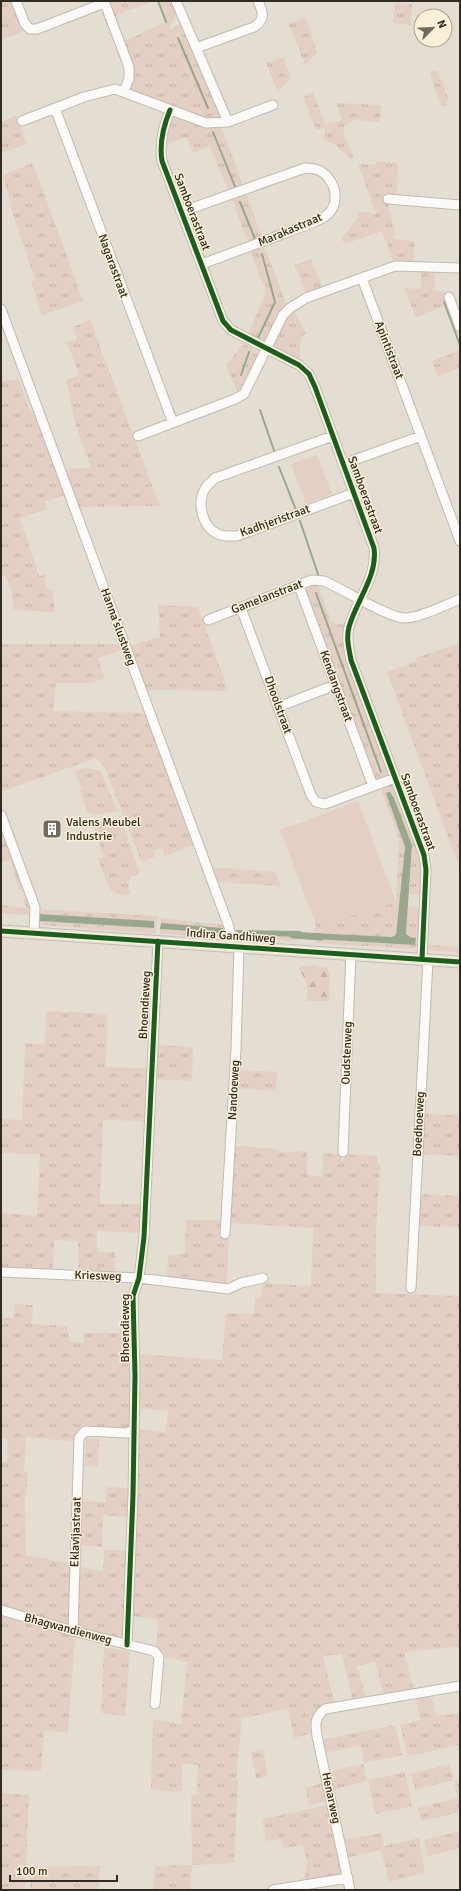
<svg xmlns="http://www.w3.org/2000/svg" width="461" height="1891" font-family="Signika,sans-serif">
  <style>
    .grass { fill: url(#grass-tufts) }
    .forest { fill: url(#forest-firs) }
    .garden { fill: #e3cfc3 }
    .water { fill: #99a78d }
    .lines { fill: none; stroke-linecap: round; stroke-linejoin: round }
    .stream { stroke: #99a78d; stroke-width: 2 }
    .canal { stroke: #99a78d; stroke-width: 7 }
    .minor-casing { stroke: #bfbbb1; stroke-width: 11 }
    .major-casing { stroke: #c0bdb7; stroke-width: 13 }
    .minor { stroke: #fbfaf8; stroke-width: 9 }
    .major { stroke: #eae3db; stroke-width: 11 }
    .cycleway-casing { stroke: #faefd7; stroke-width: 8 }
    .cycleway { stroke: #1b5e20; stroke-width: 5 }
    .labels { text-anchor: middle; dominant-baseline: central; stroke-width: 3; stroke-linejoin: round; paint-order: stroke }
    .street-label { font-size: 12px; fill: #302c23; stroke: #faefd7 }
    .poi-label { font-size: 12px; fill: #302c23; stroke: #faefd7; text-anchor: start }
  </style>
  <defs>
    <pattern id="grass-tufts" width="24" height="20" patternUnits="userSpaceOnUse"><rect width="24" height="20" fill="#e3cfc3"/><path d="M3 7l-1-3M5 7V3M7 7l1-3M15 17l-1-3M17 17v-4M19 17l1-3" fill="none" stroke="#c3b2a7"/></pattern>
    <pattern id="forest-firs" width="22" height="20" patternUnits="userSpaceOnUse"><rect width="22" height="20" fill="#e3cfc3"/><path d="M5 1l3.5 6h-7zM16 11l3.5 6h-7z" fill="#c3b2a7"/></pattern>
  </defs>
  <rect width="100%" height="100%" fill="#e4ded2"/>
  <path class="grass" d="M1,1H14L25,30L1,40Z
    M106,1H153L115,16L110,10Z
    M158,1H173C177,12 177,17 169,26L172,30L177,25L181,24L184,26L223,119L205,120L131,90L125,41L166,22Z
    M395,3L412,4L411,25L393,23Z
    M306,17L317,53L305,65L289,24Z
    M283,57L291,78L278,92L266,63Z
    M431,70L438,71L448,98L446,106H441L430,74Z
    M313,93L326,126L327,124L342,120L336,103L381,105L380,122L353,120L344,126V134L354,158L351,160L337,146L323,139L326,127L316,130L303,97Z
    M16,116L27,144L1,153V122Z
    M176,116L222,128L243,186L229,192L210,146L193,153L186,137L163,146L169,121Z
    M376,161L398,163L397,198L386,197L395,231L393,239L414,241V264L394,263L382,231L345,244L341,239L359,217L357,211L376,214L358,164L375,165Z
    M33,163L83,301L42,315L31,281L35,280L12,211L3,175Z
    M246,193L262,237L248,243L231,197Z
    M264,245L287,306L263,343L247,337L266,292L250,250Z
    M311,259L323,289L306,295L295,265Z
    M421,269H436L434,290L445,292L449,304L416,317L404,288L421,289Z
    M293,309L306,333L301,338L299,361L274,347L273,344L282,323Z
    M90,320L160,506L78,507L63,470L91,467L76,426L66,380L79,375L67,342L77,339L73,327Z
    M244,344L255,350L258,357L243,388L238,393L226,365Z
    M460,350V368L438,376L432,361Z
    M19,379L30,412L36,414L66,495L45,501L47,509L20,518L39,576L45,575L46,589H52L55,612L13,610L12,593L5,575H1V381Z
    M314,584L318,585L331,622L345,625L344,644L346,653L389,771L386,778L380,780L373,778L306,593L307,589Z
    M158,605L198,607L228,691L153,690L146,693L129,646L160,637Z
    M1,644H121L123,650L98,658L104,678L91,683H56L53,711L147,713L196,844L165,856L162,848L153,851L155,857L141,861L104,766L96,758L1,792Z
    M457,644L458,647L460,646V869L387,672L417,661L416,658Z
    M83,768L101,771L117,811L95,815L87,812L80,790L82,789L75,771Z
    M391,784L394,786L417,844L421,860V895L409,894L412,851L394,798L390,792L405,847L396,936L392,937L313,933L314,929L316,927L313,917L321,914L325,924L396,901L399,838L381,790V787Z
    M99,820H121L140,873L130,877L128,888L130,893L126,896L110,891L98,859L104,856L91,822Z
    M1,822L23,882L20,892L10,861H1Z
    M213,867L275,872L281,886L218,882Z
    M23,898H28L30,905L29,915L1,913V905L26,908Z
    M408,906L420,908L417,946L413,949L317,943L315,939L415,945L406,934Z
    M39,909L157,916L156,932L155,934L42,925L39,921L153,928L154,921L39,914Z
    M161,918L224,925L227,934L222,937L161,934L160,929L223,932V928L161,923Z
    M234,930H236L240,935L302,937L298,941L244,939L237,937Z
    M430,945L460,947V953L430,950L427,949V946Z
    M46,1011L107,1014L106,1067L148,1068L146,1121L103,1120L100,1204H142L141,1233L97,1231V1252H115V1275L78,1273V1241L54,1240L53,1270L1,1267V1213L37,1216L40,1154L1,1153V1119L22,1120L25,1043L45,1045Z
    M156,1045L193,1047L192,1081L154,1079Z
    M238,1070L277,1072L276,1091L237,1088Z
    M422,1114L460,1115V1156L421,1154Z
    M233,1146L270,1148L280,1152L307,1151V1175L322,1176L323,1153L341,1154L342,1163L346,1154L377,1156L378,1164L380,1165L376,1232V1293L460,1296V1646L404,1652L414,1690L384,1697L375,1662L357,1666L367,1700L353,1702L342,1654L323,1656L335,1705C328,1708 316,1709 313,1717C311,1722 313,1728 312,1733L294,1738L288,1709L242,1718L236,1778L238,1782L234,1863L192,1865L190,1890H153L155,1866L192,1865L191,1797L197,1793L198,1765L182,1764V1791L174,1792L151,1789L153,1719L181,1724L187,1662L165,1657L164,1652L156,1650L158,1620L133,1616L139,1429L165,1432L168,1411L138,1408L139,1354L222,1360L226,1313L254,1314L255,1298H261L263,1283L311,1286L313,1228L230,1223Z
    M423,1194L460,1196V1227L418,1226L419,1200L422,1199Z
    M186,1220H222V1238H229L227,1284L167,1280L168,1255L185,1254Z
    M15,1304L33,1305L32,1324L67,1326L70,1342L84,1343L83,1333H133V1429H83L77,1442L26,1437L24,1471L28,1472L25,1503L26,1555L72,1564L70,1627L1,1607V1461L7,1462L8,1439L1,1438V1318H14Z
    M86,1438L99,1439L98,1467L85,1466Z
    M106,1487L130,1488L129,1517L103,1515L102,1547L80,1545L81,1501L106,1502Z
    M104,1550L128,1551L125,1641L75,1628L78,1566L103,1572Z
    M1,1613L75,1635L68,1733L44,1730L41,1771L1,1770Z
    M104,1647L130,1652L125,1716L101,1713Z
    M431,1696L436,1716L460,1713V1745L408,1756L400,1725L420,1720L416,1699Z
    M395,1725L402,1755L364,1763L361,1746L324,1753L321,1740Z
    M263,1749L268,1776L256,1779L251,1752Z
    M363,1764L367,1781L331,1790L327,1772Z
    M449,1764L453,1780L415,1790L411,1774Z
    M405,1772L412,1806L375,1814L368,1780Z
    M460,1780V1812L421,1821L418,1808L458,1798L454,1781Z
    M324,1783L328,1800L309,1805L305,1788Z
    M1,1793L29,1795L25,1890H1Z
    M329,1805L344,1877L304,1883L307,1861L303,1845L284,1848L281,1839L266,1841L262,1819Z
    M460,1831V1848L428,1856L424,1840Z
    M381,1833L384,1846L419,1838L425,1873L389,1882L381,1850L346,1858L342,1840Z
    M100,1866L98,1890H30L31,1867Z"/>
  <path class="forest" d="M298,966L326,967L330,973L329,1001H307V984Z"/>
  <path class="garden" d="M317,455L332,494L306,504L291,464Z
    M358,801L396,902L325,924L321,914L313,917L280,830Z"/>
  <path class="water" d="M390,792L394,798L412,845L406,934L410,937L416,938L415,945L315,939L313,938V933L392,937L396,935L405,847L386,793Z
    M39,914L154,921V928L39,921Z
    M161,923L223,928V933L160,929Z
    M236,930L300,931L302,933V937L240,935Z"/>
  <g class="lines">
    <path class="stream" d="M158,1L166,22
      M178,38L208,108
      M213,132L236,189
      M240,202L255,239
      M444,302L460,345
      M258,338L275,302L262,254
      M241,375L249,352
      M260,410L275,453
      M279,467L296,510
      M300,521L318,574
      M316,593L381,772"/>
    <path class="canal" d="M293,935L321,937"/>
    <defs>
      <path id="minor" d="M16,1L25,24L30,29H37L104,3
        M104,1L129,67V78L124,92
        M176,1L228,122
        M196,48L254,27C266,19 263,13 258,1
        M55,108L173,423
        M170,110C163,127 159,143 162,161L223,321L231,330L299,365L309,374L315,387L374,548C378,576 356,601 349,627C346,638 349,649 351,660L424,855L426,870L422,959
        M22,121L84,97L115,89L206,123L228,122L273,105
        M388,199L460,205
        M181,212L305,168C315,168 323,170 329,179C337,189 338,206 327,215C317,223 302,226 291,231C261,242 231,253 202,264
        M362,278L460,541
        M449,297L460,327
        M1,309L229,927L232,946
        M138,436L235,399L244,394L283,315L290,308L306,298L395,266L460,268
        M333,436L215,478C213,481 208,484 206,487C196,502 202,527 218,534C224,537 231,536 237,536L354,493
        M343,464L421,436
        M299,586L373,786
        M241,608L311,795L316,802L325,804L395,778
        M208,620L312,580L324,581C343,589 388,618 405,618C420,618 445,605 460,599
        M278,707L335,685
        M1,815L35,907L34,933
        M343,1152L351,954
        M225,1234L236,1049L239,947
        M1,1272L139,1278L228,1289L241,1283L263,1278
        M411,1288L428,960
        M1,1610L73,1631L154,1651L159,1657L155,1704
        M73,1631L79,1438L85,1431L127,1433L134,1430
        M127,1645L133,1495L135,1376L133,1296L139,1278L144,1237L158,941
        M273,1890L348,1878
        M350,1890L317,1736C315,1723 315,1717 325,1709L460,1686"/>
      <path id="major" d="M1,931L460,962"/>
    </defs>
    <use href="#minor" class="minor-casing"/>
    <use href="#major" class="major-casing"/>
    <use href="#minor" class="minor"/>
    <use href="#major" class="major"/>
    <defs>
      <path id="cycleway" d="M170,110C163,127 159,143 162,161L223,321L231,330L299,365L309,374L315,387L374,548C378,576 356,601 349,627C346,638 349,649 351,660L424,855L426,870L422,959
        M1,931L460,962
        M127,1645L133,1495L135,1376L133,1296L139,1278L144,1237L158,941"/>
    </defs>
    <use href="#cycleway" class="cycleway-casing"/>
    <use href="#cycleway" class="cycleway"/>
  </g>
  <defs>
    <symbol id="building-square" viewBox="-11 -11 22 22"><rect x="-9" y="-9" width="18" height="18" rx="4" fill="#6f6a60" stroke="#faefd7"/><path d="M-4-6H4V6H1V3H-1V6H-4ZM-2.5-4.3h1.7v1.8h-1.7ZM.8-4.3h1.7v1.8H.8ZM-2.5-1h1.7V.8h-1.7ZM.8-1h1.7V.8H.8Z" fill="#fff"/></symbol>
  </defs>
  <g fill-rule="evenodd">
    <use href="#building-square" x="41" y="818" width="22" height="22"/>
  </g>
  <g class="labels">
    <g class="street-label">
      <text transform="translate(192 212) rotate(69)">Samboerastraat</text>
      <text transform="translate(290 230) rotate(-23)">Marakastraat</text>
      <text transform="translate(113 266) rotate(70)">Nagarastraat</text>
      <text transform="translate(389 350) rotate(69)">Apintistraat</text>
      <text transform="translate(365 495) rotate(70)">Samboerastraat</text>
      <text transform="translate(275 521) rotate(-20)">Kadhjeristraat</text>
      <text transform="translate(267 597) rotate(-21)">Gamelanstraat</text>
      <text transform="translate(118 627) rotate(70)">Hanna'slustweg</text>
      <text transform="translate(336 686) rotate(70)">Kendangstraat</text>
      <text transform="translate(278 705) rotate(70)">Dhoolstraat</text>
      <text transform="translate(418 812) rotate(70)">Samboerastraat</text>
      <text transform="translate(231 936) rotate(4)">Indira Gandhiweg</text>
      <text transform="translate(145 1005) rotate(-87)">Bhoendieweg</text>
      <text transform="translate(347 1053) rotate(-88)">Oudstenweg</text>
      <text transform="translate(234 1090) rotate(-87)">Nandoeweg</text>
      <text transform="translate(419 1124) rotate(-87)">Boedhoeweg</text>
      <text transform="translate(98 1276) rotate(2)">Kriesweg</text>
      <text transform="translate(125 1328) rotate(-90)">Bhoendieweg</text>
      <text transform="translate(76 1532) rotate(-88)">Eklavijastraat</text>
      <text transform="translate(68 1629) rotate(15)">Bhagwandienweg</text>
      <text transform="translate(331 1798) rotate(78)">Henarweg</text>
    </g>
    <g class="poi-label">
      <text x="66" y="822">Valens Meubel<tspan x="66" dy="14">Industrie</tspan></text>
    </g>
  </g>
  <rect width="461" height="1891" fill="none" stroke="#302c23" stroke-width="4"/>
  <g transform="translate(433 28) rotate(66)"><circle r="19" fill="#faefd7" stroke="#a9a18f"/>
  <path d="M0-3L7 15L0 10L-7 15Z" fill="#6f6a60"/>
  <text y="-6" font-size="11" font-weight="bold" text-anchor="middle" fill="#302c23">N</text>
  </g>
  <path d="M10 1875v6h107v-6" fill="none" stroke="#302c23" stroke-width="2"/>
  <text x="16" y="1875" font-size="12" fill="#302c23" stroke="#faefd7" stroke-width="3" paint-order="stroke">100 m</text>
</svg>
